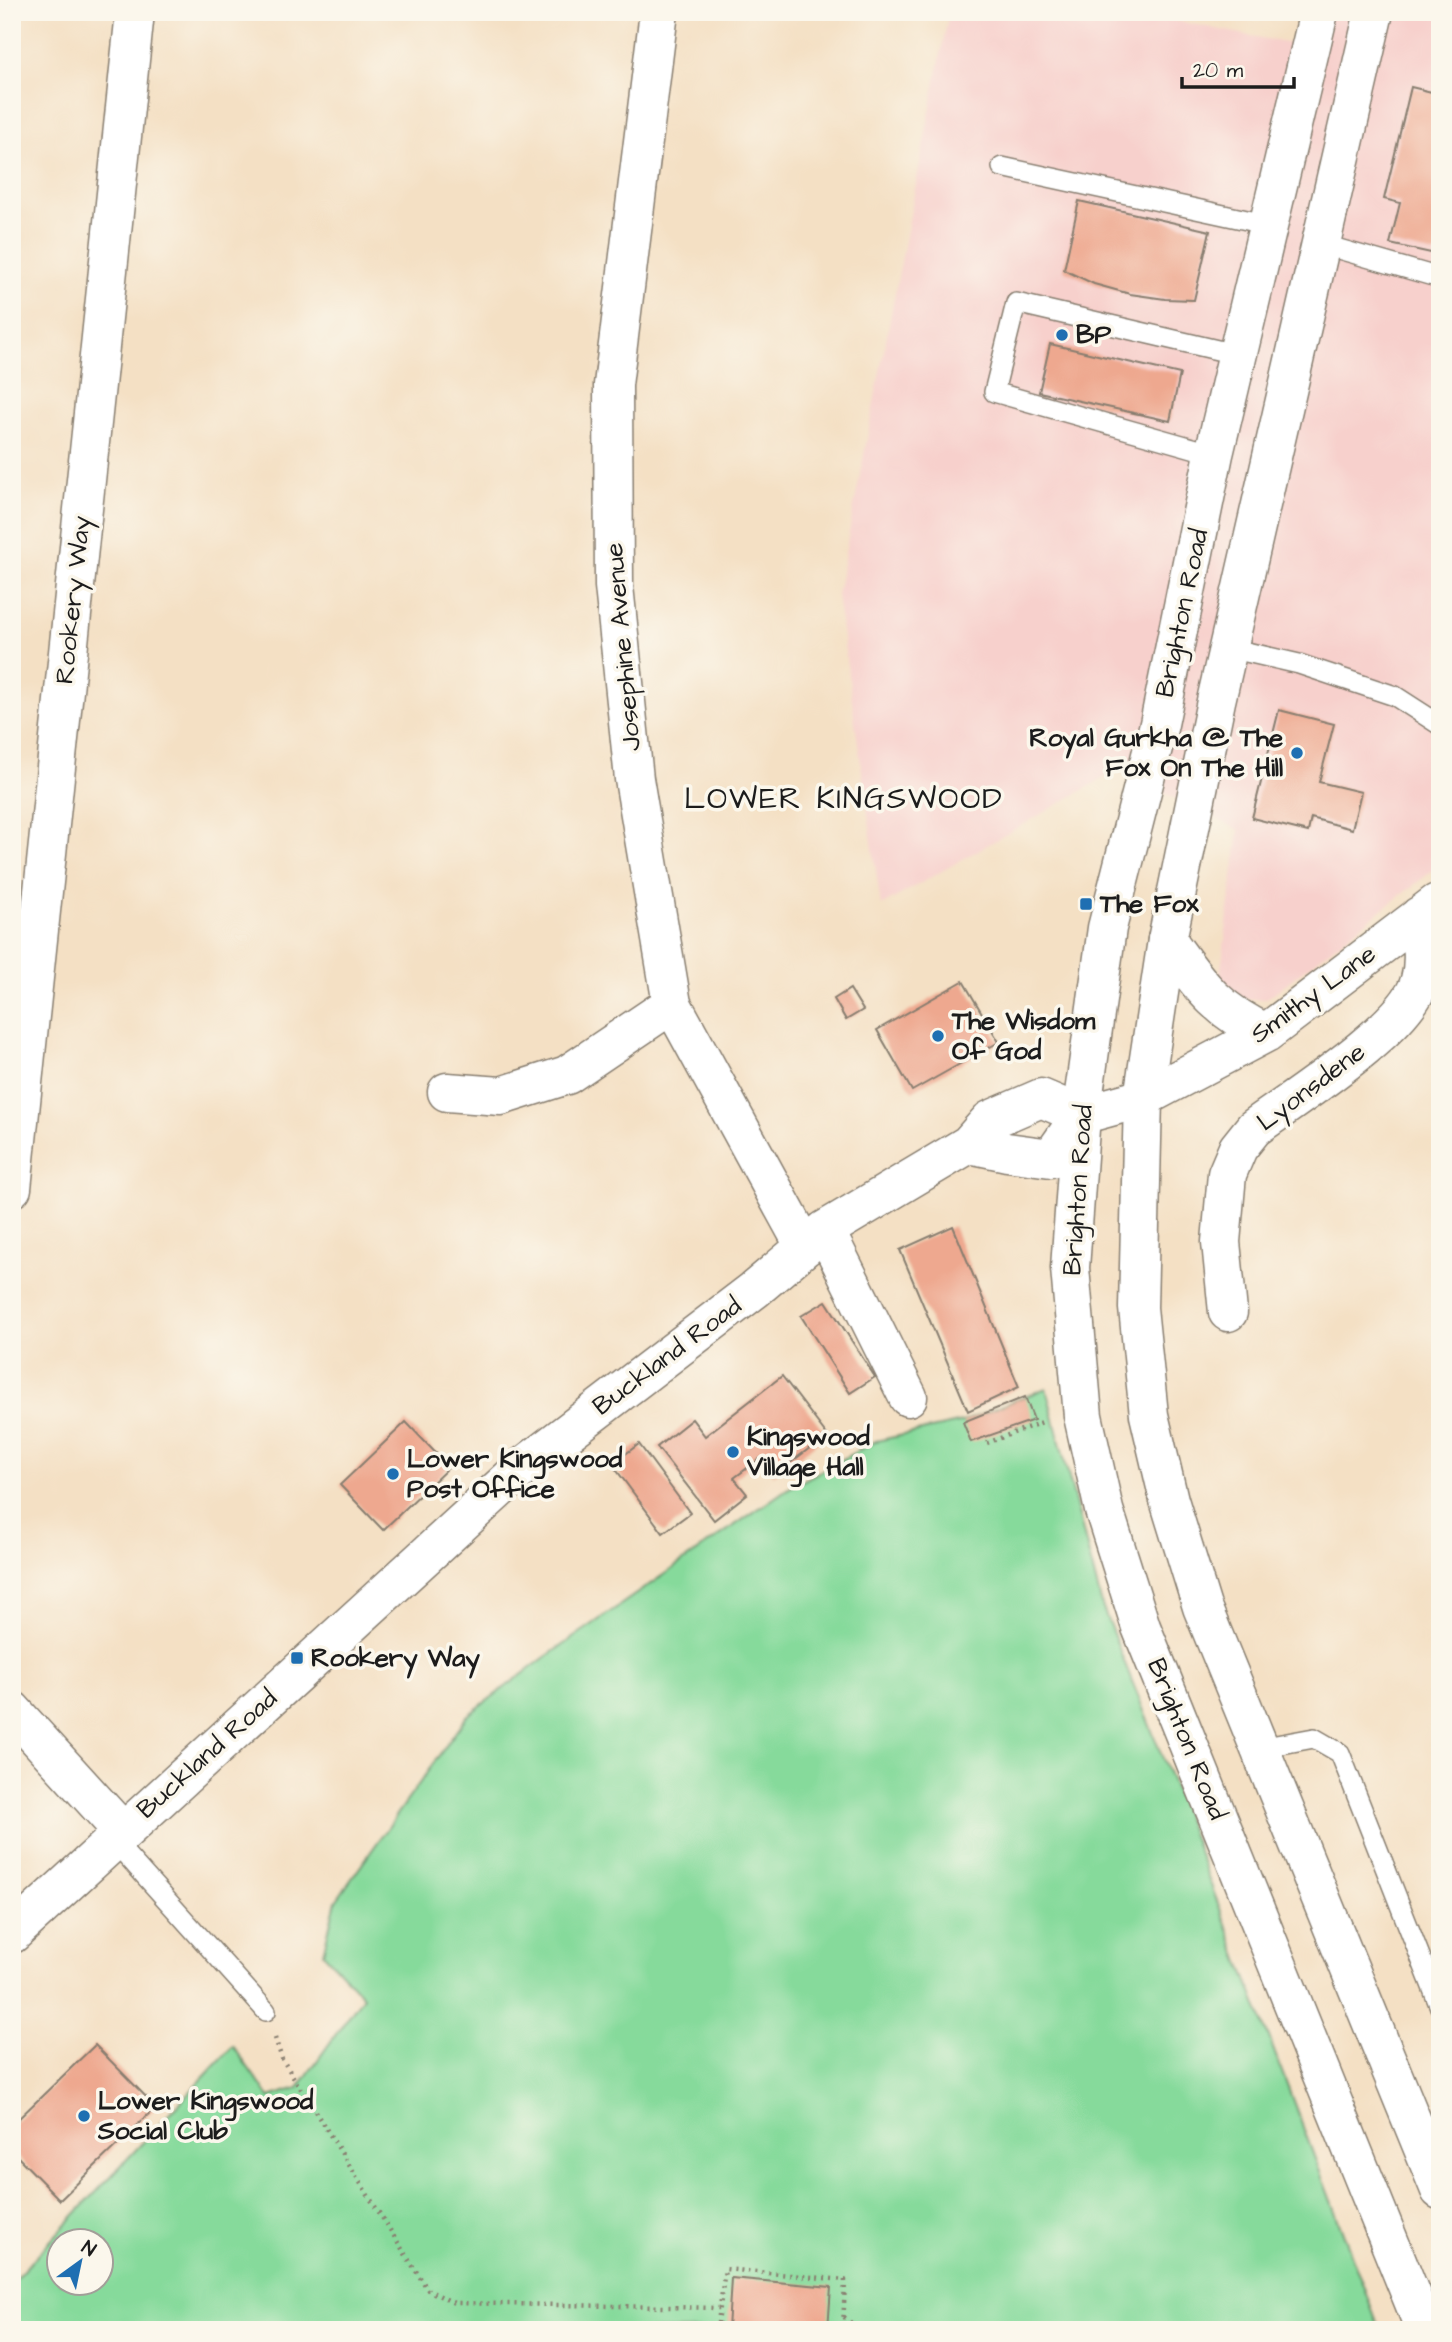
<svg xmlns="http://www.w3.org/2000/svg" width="1452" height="2342" font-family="'Architects Daughter',sans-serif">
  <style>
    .built { fill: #f7d0cc }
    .green { fill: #86da9b; stroke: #517b5c; stroke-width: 2; fill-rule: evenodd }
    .building { fill: #eea88f }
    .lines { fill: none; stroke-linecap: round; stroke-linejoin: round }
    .service-casing { stroke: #887e70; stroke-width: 22 }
    .minor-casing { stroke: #887e70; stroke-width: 41 }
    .trunk-casing { stroke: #887e70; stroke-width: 41 }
    .path { stroke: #887e70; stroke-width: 4.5; stroke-dasharray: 2 5; stroke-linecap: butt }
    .service { stroke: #fff; stroke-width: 19 }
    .minor { stroke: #fff; stroke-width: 38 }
    .trunk { stroke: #fff; stroke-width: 38 }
    .poi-dot { fill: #1f6fb2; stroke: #fbf7ec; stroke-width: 2.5 }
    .labels { text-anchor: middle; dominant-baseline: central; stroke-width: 7; stroke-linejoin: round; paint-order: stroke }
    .poi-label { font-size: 26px; font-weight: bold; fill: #1c1c1c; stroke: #fbf7ec; text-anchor: start }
    .street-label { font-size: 26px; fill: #1c1c1c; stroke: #fbf7ec }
    .quarter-label { font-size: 30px; letter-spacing: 2px; fill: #1c1c1c; stroke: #fbf7ec }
  </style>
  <rect width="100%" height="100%" fill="#fbf7ec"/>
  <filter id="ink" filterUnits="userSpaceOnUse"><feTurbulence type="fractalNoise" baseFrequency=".0143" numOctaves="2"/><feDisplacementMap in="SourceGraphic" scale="14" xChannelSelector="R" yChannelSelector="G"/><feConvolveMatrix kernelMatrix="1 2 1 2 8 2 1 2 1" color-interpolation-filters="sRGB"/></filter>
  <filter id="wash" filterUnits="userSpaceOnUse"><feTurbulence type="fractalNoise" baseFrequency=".00686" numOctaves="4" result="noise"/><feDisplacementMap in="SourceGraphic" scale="28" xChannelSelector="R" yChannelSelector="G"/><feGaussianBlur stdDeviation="1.57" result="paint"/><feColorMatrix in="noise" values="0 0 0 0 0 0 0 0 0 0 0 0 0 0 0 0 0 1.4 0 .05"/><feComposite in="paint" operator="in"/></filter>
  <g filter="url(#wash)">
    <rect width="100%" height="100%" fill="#f4e0c4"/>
    <path class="built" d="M949,12H1132L1291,44L1315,12H1440V865L1266,999H1240L1220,977L1239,830L1118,770L881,906L837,595Z"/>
    <path class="green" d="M1046,1388L1102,1606L1162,1756L1380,2330H12V2282L233,2046L269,2097L298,2088L363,1996L323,1953L336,1901L467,1716L544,1658L787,1489L876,1441L963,1422ZM60,2240H102V2282H60Z"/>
    <g id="blocks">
      <path class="building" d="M1411,87L1440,94V255L1390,244L1400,203L1384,199Z
        M1079,201L1210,231L1194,300L1165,299L1130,294L1094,284L1064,270Z
        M1050,344L1180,374L1170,421L1039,392Z
        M1279,710L1334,724L1319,782L1361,792L1352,829L1311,818L1308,832L1252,818Z
        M963,981L999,1042L912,1091L877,1030Z
        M850,989L863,1010L846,1020L834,999Z
        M953,1226L1019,1387L968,1411L900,1250Z
        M826,1301L875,1377L850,1393L801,1316Z
        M782,1376L827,1435L774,1475L761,1458L734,1478L747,1494L714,1520L657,1447L692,1419L705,1436Z
        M1025,1397L1034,1420L971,1442L963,1422Z
        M406,1422L449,1467L383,1530L340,1485Z
        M639,1444L690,1513L663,1533L612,1464Z
        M95,2045L156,2107L60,2200L12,2151V2125Z
        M731,2278L831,2287L828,2330H728Z"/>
    </g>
  </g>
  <g filter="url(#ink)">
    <use href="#blocks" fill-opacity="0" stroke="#887e70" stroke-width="2"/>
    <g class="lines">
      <defs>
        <path id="service" d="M1002,167L1270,225
          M1321,244L1440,278
          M1214,454L994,392L1016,303L1239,355
          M1229,648L1299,664L1395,696L1440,725
          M1260,1748L1314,1738L1340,1753L1440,2007
          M113,1840L266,2011"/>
        <path id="minor" d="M659,12L613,385L614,586L634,779L672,1004L805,1247
          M1167,940C1200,985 1214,1009 1266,1033
          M447,1092L501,1096L567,1075L672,1004
          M1081,1115L1143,1098L1266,1033L1437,903
          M969,1144L1007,1152L1051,1158L1081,1115
          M12,1188L135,12
          M825,1230L908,1397
          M1228,1312L1221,1242L1227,1174L1238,1148L1254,1128C1295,1098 1409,1026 1420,980C1426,959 1421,937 1419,916
          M12,1710L122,1831
          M12,1934L524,1466L754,1290L825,1230L969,1144L990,1120L1041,1098L1081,1115"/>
        <path id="trunk" d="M1319,12L1214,454L1159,724L1107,928L1081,1115L1070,1268L1083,1416L1104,1510L1141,1627L1425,2330
          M1374,12L1216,701L1167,940L1143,1098L1138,1308L1149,1415L1169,1500L1202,1607L1440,2190"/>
      </defs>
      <use href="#service" class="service-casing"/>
      <use href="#minor" class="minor-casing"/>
      <use href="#trunk" class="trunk-casing"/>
      <path class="path" d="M987,1443L1045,1421
        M275,2038L282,2059L428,2290L454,2303L719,2308
        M844,2317L860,2330
        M717,2330L725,2269L845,2280L843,2330"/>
      <use href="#service" class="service"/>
      <use href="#minor" class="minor"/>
      <use href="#trunk" class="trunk"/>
    </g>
  </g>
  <g class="poi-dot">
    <circle cx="1062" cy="335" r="7"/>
    <circle cx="1297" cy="753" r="7"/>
    <rect x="1079" y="897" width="14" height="14" rx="3.5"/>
    <circle cx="938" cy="1036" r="7"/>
    <circle cx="733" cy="1452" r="7"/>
    <circle cx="393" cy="1474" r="7"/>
    <rect x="290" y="1651" width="14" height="14" rx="3.5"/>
    <circle cx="84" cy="2116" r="7"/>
  </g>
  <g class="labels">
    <g class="poi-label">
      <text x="1076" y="335">BP</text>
      <text x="1283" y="738" text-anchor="end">Royal Gurkha @ The<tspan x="1283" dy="30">Fox On The Hill</tspan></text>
      <text x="1100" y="904">The Fox</text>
      <text x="952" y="1021">The Wisdom<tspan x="952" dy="30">Of God</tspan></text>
      <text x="747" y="1437">Kingswood<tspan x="747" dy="30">Village Hall</tspan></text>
      <text x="407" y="1459">Lower Kingswood<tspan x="407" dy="30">Post Office</tspan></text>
      <text x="311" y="1658">Rookery Way</text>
      <text x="98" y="2101">Lower Kingswood<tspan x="98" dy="30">Social Club</tspan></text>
    </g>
    <g class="street-label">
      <text transform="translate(73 600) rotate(-84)">Rookery Way</text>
      <text transform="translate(1182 613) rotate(-78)">Brighton Road</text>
      <text transform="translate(623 647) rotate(-95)">Josephine Avenue</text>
      <text transform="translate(1313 994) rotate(-36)">Smithy Lane</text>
      <text transform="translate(1311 1087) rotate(-37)">Lyonsdene</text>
      <text transform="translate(1078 1190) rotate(-86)">Brighton Road</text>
      <text transform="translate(667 1356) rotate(-37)">Buckland Road</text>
      <text transform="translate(1187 1739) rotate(68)">Brighton Road</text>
      <text transform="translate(207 1754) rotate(-42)">Buckland Road</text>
    </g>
    <g class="quarter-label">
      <text x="844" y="799">LOWER KINGSWOOD</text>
    </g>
  </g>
  <rect width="1452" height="2342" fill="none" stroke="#fbf7ec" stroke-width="42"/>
  <g transform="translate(80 2262) rotate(33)"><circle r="33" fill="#fbf7ec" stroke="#a29f99" stroke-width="2"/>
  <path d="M0-5L12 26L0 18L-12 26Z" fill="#1f6fb2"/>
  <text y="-10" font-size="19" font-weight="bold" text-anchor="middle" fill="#1c1c1c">N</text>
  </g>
  <path d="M1182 77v10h112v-10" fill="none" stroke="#1c1c1c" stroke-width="3.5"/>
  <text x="1193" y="77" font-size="21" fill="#1c1c1c" stroke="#fbf7ec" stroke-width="5" paint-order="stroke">20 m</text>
</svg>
